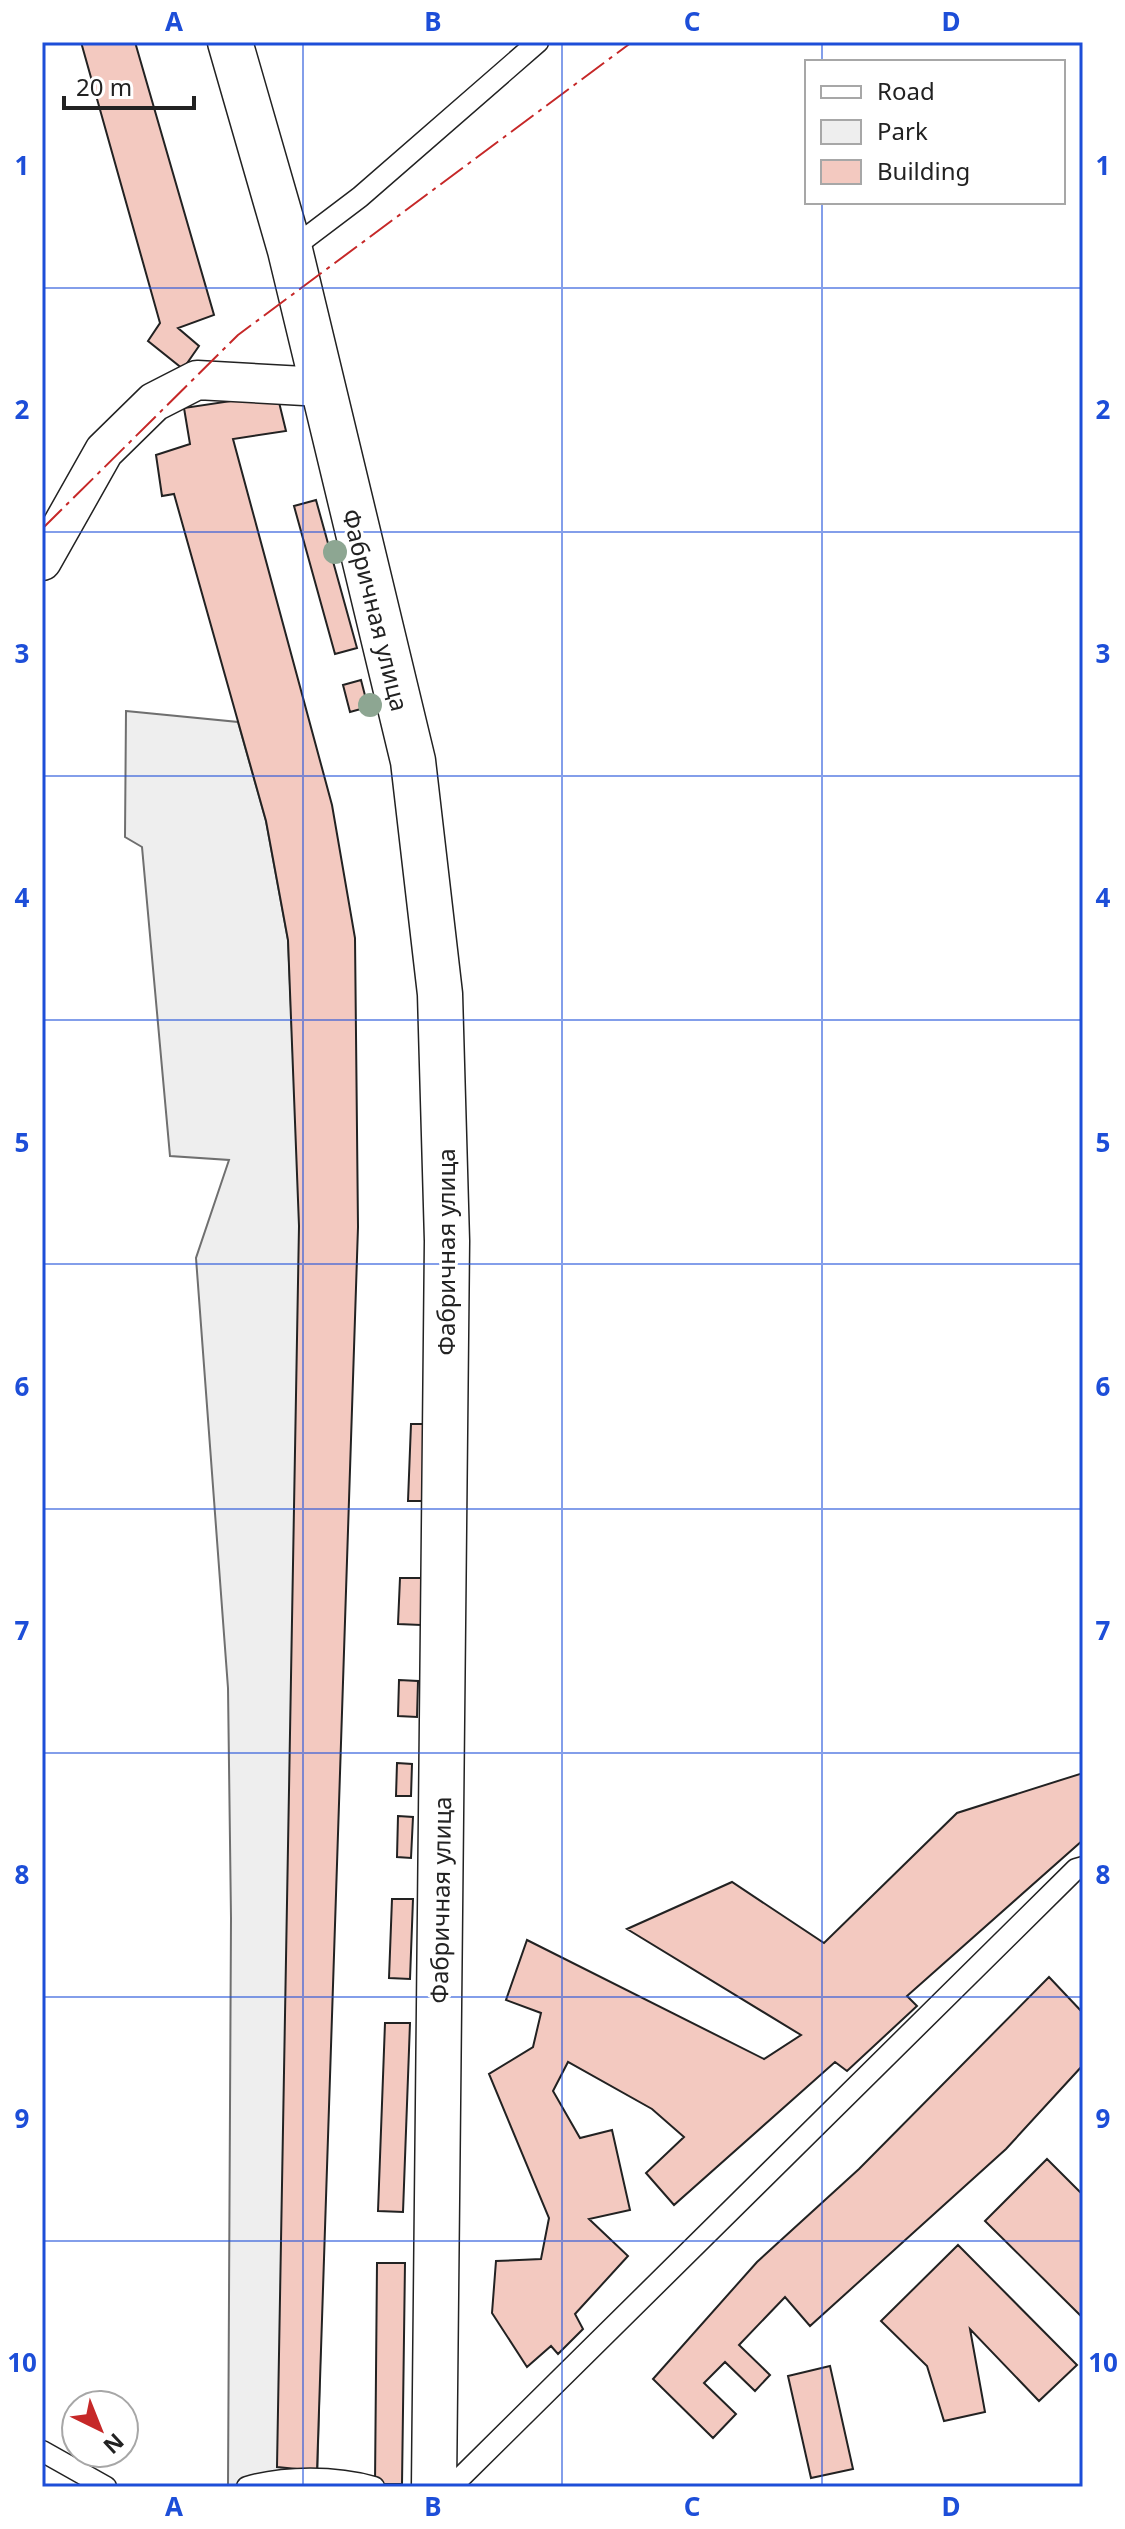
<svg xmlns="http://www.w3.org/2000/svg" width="1125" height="2529" font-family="'Noto Sans',sans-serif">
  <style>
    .green { fill: #eee; stroke: #6f6f6f; stroke-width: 2 }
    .building { fill: #f3c9c0; stroke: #222; stroke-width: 2 }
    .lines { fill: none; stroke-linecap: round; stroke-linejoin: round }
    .lane-casing { stroke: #222; stroke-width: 23 }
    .street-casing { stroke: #222; stroke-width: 41 }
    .secondary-casing { stroke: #222; stroke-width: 47 }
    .lane { stroke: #fff; stroke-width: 20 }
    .street { stroke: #fff; stroke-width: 38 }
    .secondary { stroke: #fff; stroke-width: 44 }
    .power { stroke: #c62828; stroke-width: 2; stroke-dasharray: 28 6 4 6; stroke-linecap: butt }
    .tree { fill: #8da692 }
    .grid { fill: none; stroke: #1d4ed8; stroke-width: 2; stroke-opacity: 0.55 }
    .labels { text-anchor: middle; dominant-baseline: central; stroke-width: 6; stroke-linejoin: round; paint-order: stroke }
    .street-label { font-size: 24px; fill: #222; stroke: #fff }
    .neatline { fill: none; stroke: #1d4ed8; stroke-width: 3 }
    .grid-label { font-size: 26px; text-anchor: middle; font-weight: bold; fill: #1d4ed8 }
  </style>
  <rect width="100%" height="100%" fill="#fff"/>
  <path class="green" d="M126,711L238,722L266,821L288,940L331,1920L317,2487H228L231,1918L228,1688L196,1258L229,1160L170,1156L142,847L125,837Z"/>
  <path class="building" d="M81,42H135L214,315L178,328L199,346L183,369L148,341L160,323Z
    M277,394L286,431L233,439L332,805L355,938L358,1227L317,2471L277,2467L299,1226L288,940L266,821L174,494L162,496L156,455L190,444L184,408Z
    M316,500L357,648L335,654L294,506Z
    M361,680L368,707L350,712L343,685Z
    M411,1424H427L424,1501H408Z
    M400,1578H422L421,1625L398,1624Z
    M399,1680L418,1681L417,1717L398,1716Z
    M397,1763L412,1764L411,1796H396Z
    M1083,1773V1840L907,1996L917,2006L847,2071L835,2062L674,2205L646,2173L684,2137L652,2109L568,2062L553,2091L580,2138L612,2130L630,2210L589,2219L628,2256L575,2314L583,2329L558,2354L551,2346L527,2367L492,2313L496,2261L541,2259L549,2218L489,2074L533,2047L541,2013L506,2000L527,1940L764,2059L801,2035L627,1929L732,1882L824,1943L957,1813Z
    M398,1816L413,1817L411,1858L397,1857Z
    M392,1899H413L410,1979L389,1978Z
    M1049,1977L1083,2013V2065L1006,2149L810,2326L785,2297L739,2345L770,2375L755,2391L725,2362L704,2383L736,2414L713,2438L653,2379L757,2262L859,2169Z
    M385,2023H410L403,2212L378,2211Z
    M1047,2159L1083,2195V2318L985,2221Z
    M958,2245L1077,2365L1039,2401L970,2329L985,2412L944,2421L927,2366L881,2321Z
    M377,2263H405L402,2484H375Z
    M830,2366L853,2469L811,2478L788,2376Z"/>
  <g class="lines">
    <defs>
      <path id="lane" d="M290,250L360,197L538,42
        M42,2451L106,2487
        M247,2487C285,2476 335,2476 374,2487
        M451,2487L1076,1869L1083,1867"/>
      <path id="street" d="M42,561L104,451L154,402L197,380L322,387"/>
      <path id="secondary" d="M230,42L290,250L413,761L440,994L447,1241L434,2487"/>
    </defs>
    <use href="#lane" class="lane-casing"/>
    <use href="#street" class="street-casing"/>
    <use href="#secondary" class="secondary-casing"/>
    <use href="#lane" class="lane"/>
    <use href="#street" class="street"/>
    <use href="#secondary" class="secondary"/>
    <path class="power" d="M42,529L238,335L632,42"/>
  </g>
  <g class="tree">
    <circle cx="335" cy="552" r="12"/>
    <circle cx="370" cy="705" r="12"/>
  </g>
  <path class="grid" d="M303,42V2487M562,42V2487M822,42V62M822,202V2487M42,288H1083M42,532H1083M42,776H1083M42,1020H1083M42,1264H1083M42,1509H1083M42,1753H1083M42,1997H1083M42,2241H1083"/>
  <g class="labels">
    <g class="street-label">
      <text transform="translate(376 610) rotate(76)">Фабричная улица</text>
      <text transform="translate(445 1252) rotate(-90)">Фабричная улица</text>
      <text transform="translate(440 1900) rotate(-89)">Фабричная улица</text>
    </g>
  </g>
  <rect width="1125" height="2529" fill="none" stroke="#ffffff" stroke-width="88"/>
  <rect x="805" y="60" width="260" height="144" fill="#ffffff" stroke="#a7a7a7" stroke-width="2"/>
  <rect x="821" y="86" width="40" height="12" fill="#ffffff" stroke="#a7a7a7" stroke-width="2"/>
  <text x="877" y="100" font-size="24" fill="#222222">Road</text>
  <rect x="821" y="120" width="40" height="24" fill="#eeeeee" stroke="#a7a7a7" stroke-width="2"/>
  <text x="877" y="140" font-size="24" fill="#222222">Park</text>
  <rect x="821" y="160" width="40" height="24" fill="#f3c9c0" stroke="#a7a7a7" stroke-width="2"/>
  <text x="877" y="180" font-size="24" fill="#222222">Building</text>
  <g transform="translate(100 2429) rotate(137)"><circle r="38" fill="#ffffff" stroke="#a7a7a7" stroke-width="2"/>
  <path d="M0-6L14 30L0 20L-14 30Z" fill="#c62828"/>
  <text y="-12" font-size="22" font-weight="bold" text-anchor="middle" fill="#222222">N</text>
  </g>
  <path d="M64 96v12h130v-12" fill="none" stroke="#222222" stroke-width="4"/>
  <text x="76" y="96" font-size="24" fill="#222222" stroke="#ffffff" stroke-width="6" paint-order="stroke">20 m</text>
  <rect x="44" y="44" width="1037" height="2441" class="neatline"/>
  <g class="grid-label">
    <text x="174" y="31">A</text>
    <text x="433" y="31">B</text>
    <text x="692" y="31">C</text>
    <text x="951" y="31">D</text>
    <text x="22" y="175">1</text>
    <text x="1103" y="175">1</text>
    <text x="22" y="419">2</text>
    <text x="1103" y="419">2</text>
    <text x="22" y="663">3</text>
    <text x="1103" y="663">3</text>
    <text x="22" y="907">4</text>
    <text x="1103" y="907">4</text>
    <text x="22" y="1152">5</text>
    <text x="1103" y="1152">5</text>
    <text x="22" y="1396">6</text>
    <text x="1103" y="1396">6</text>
    <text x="22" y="1640">7</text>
    <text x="1103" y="1640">7</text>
    <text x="22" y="1884">8</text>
    <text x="1103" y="1884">8</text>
    <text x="22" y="2128">9</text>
    <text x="1103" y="2128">9</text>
    <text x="22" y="2372">10</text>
    <text x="1103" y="2372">10</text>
    <text x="174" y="2516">A</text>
    <text x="433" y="2516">B</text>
    <text x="692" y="2516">C</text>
    <text x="951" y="2516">D</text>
  </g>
</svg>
